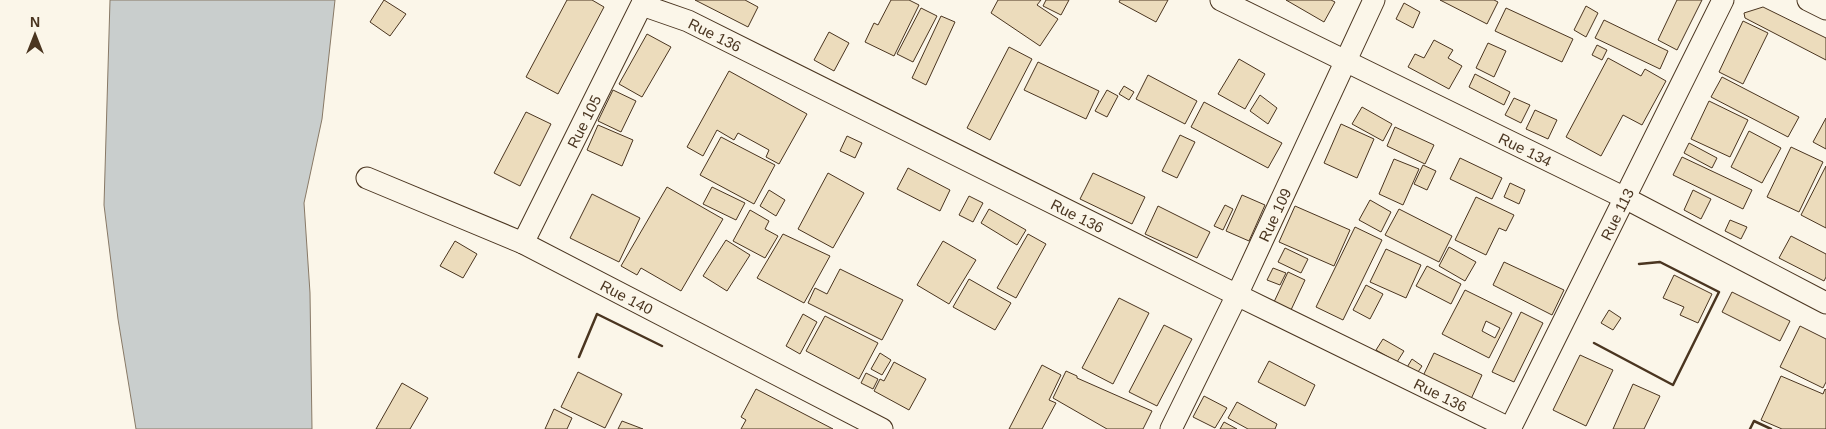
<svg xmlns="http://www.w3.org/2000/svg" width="1826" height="429" font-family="Arial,sans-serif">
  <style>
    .water { fill: #c9cecd; stroke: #887966 }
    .building { fill: #ecdcbc; stroke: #4a3520; fill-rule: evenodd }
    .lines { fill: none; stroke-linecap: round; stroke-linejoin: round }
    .minor-casing { stroke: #4a3520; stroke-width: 23 }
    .minor { stroke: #fbf6e9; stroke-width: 21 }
    .wall { stroke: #4a3520; stroke-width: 2.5 }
    .labels { text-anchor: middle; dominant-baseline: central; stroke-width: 4; stroke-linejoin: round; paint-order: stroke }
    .street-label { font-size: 15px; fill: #4a3520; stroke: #fbf6e9 }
  </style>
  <rect width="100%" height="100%" fill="#fbf6e9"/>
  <path class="water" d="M110,0H335L322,119L304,203L310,293L312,429H136L118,319L104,205Z"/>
  <path class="building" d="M384,0L406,14L390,36L370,22Z
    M567,0H592L604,7L558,94L526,77Z
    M695,0H745L758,7L748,27Z
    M891,0H909L919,5L894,56L865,42L874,23L878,25Z
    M998,0H1041L1037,5L1058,19L1040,46L991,13Z
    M1046,0H1069L1061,15L1043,6Z
    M1120,0H1168L1156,22L1119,2Z
    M1286,0H1331L1335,2L1324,22Z
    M1440,0H1494L1498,2L1487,24Z
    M1677,0H1702L1677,50L1658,40Z
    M1404,3L1420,12L1413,28L1396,19Z
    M1586,6L1598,13L1586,37L1574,30Z
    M1763,7L1826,38V60L1745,18L1744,13Z
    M921,8L937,16L913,62L897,54Z
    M1506,8L1573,39L1562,62L1495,31Z
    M941,16L955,22L926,85L912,78Z
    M1604,20L1668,51L1660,69L1595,38Z
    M1743,21L1768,33L1743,84L1719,72Z
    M829,32L849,43L834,71L814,60Z
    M647,34L671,47L642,97L619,84Z
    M1434,40L1453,50L1448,58L1462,66L1449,89L1408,67L1415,54L1424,58Z
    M1488,43L1506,51L1494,77L1476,68Z
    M1597,45L1607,50L1602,60L1592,55Z
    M1009,47L1032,59L990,140L967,128Z
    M1608,58L1641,76L1645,69L1666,81L1642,125L1623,115L1601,156L1566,137Z
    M1239,59L1265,74L1245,109L1218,94Z
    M1038,62L1099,91L1086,119L1024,90Z
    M729,71L807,114L779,164L766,157L769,150L738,133L734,140L717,130L703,156L687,147Z
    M1475,74L1510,92L1504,105L1469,87Z
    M1148,75L1197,101L1185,124L1136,99Z
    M1722,77L1799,117L1788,137L1711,97Z
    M1124,86L1134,92L1129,100L1119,94Z
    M613,90L636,101L621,132L598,121Z
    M1107,90L1118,96L1107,117L1095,111Z
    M1260,95L1277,108L1268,124L1250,111Z
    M1514,98L1530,105L1521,123L1505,115Z
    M1709,101L1748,120L1730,157L1691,139Z
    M1204,102L1282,143L1268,168L1191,127Z
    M1362,107L1392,124L1383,141L1352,124Z
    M1535,110L1557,120L1548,139L1526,129Z
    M526,112L551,124L520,186L494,173Z
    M1826,118V149L1813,142Z
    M1341,124L1374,139L1357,178L1324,163Z
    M598,125L633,140L622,166L587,150Z
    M1395,127L1434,145L1425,164L1387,146Z
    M1749,131L1781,148L1762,183L1731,167Z
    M1180,135L1195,142L1177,178L1162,171Z
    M847,136L862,143L855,158L840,151Z
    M721,137L775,165L754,204L700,175Z
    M1689,143L1717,158L1712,168L1684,153Z
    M1791,147L1823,162L1799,212L1767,197Z
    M1682,157L1752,190L1743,209L1673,175Z
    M1460,158L1502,178L1492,199L1450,179Z
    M1394,159L1419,169L1403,205L1379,194Z
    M1423,165L1436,171L1427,190L1414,184Z
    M1826,166V228L1801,215Z
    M908,168L950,190L940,211L897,189Z
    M828,173L864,193L833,248L798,229Z
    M1093,173L1145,197L1132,224L1080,199Z
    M1510,183L1525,190L1519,204L1504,197Z
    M667,187L723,219L681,291L641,268L637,275L621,266Z
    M712,187L745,203L736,220L703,204Z
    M769,190L785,200L776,216L760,206Z
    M1693,190L1711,199L1701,219L1684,210Z
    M592,194L640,218L619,262L570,238Z
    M1242,195L1265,205L1249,241L1226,231Z
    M969,196L983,203L973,222L959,215Z
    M1476,197L1514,215L1506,231L1499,228L1486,255L1455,240Z
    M1370,200L1391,212L1381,232L1359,220Z
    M1225,205L1233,209L1223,230L1214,226Z
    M1158,206L1210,232L1197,258L1145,234Z
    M1295,206L1350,230L1334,266L1279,242Z
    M989,209L1026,230L1017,245L981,223Z
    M1399,209L1452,236L1439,262L1385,235Z
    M750,210L769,221L765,229L778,236L765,258L733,241Z
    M1730,220L1747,227L1741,239L1725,231Z
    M1355,227L1382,240L1343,320L1316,307Z
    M783,234L830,256L804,303L757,278Z
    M1028,234L1046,244L1016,298L997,288Z
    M1791,236L1826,254V277L1824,281L1779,258Z
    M726,240L750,255L727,291L703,276Z
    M455,241L477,254L463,278L440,266Z
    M943,241L976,260L949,304L917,285Z
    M1449,247L1476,262L1465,281L1439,266Z
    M1285,248L1308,259L1301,273L1278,262Z
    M1386,249L1421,265L1406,298L1370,282Z
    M1504,262L1564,290L1552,315L1493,285Z
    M1427,266L1461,284L1451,304L1416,286Z
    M1273,268L1286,273L1280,285L1267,280Z
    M840,269L903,300L882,340L808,303L815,288L827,294Z
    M1288,272L1305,280L1291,310L1274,302Z
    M1674,275L1712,294L1698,323L1680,315L1684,307L1663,298Z
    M969,279L1011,303L995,330L953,307Z
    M1366,285L1383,294L1370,319L1353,310Z
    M1465,290L1512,313L1489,358L1442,334ZM1486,321L1500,328L1495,338L1482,331Z
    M1732,292L1790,321L1780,341L1722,312Z
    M1119,298L1149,313L1113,384L1082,368Z
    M1609,310L1621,318L1613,330L1601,323Z
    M1521,312L1543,323L1514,382L1492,372Z
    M803,314L817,322L800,354L786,346Z
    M825,316L878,343L859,379L806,351Z
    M1164,325L1192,339L1157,406L1129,392Z
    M1800,326L1826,339V382L1823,388L1780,367Z
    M1383,339L1404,351L1397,362L1376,350Z
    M880,353L891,360L882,375L871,369Z
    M1434,353L1482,375L1471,399L1423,376Z
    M1580,355L1613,370L1586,426L1553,410Z
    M1412,359L1422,366L1416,375L1406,369Z
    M1269,361L1315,385L1305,406L1258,382Z
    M894,362L926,379L909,410L874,391L880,379L884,381Z
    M1042,365L1061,375L1049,400L1056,403L1042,429H1009Z
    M1066,371L1077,376V378L1152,411L1143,429H1107L1053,398Z
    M578,372L622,394L605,428L561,407Z
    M866,373L878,379L873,389L861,383Z
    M1781,376L1823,394L1825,389L1826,390V429H1782L1761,420Z
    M402,383L428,398L410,429H376Z
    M1633,384L1660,396L1644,429H1613Z
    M756,389L833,429H741L746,420L741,417Z
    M1204,396L1227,408L1215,428L1193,417Z
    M1237,402L1277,424L1275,429H1248L1228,418Z
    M554,409L572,418L567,429H545Z
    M622,421L643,429H618Z
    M1224,422L1237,429H1220Z"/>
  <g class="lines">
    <defs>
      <g id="minor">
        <path id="s1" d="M1221,0L1625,198L1826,303"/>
        <path d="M1808,0L1826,9"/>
        <path id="s2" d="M642,5L688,21L1237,295L1511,429"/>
        <path id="s3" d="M367,178L523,243L882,429"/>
        <path id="s4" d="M523,243L644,0"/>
        <path id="s5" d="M1171,429L1237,295L1374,0"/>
        <path id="s6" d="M1510,429L1723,0"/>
      </g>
    </defs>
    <use href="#minor" class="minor-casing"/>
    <use href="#minor" class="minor"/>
    <path class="wall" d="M1594,343L1673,385L1719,292L1660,262L1639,264
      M579,357L597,314L662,346
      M1750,429L1754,421L1771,429"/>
  </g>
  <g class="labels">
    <g class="street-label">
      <text stroke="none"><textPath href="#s2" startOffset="79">Rue 136</textPath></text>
      <text stroke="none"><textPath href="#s4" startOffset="136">Rue 105</textPath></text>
      <text stroke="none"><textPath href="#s1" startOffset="339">Rue 134</textPath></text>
      <text stroke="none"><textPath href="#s6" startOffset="240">Rue 113</textPath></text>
      <text stroke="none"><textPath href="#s2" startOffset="484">Rue 136</textPath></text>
      <text stroke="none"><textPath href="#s5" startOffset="238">Rue 109</textPath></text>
      <text stroke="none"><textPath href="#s3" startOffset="286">Rue 140</textPath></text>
      <text stroke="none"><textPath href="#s2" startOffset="889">Rue 136</textPath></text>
    </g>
  </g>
  <g transform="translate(35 35)" stroke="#fbf6e9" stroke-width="4" paint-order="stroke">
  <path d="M0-4L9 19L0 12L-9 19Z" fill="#4a3520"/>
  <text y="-8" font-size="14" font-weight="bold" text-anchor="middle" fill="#4a3520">N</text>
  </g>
</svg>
